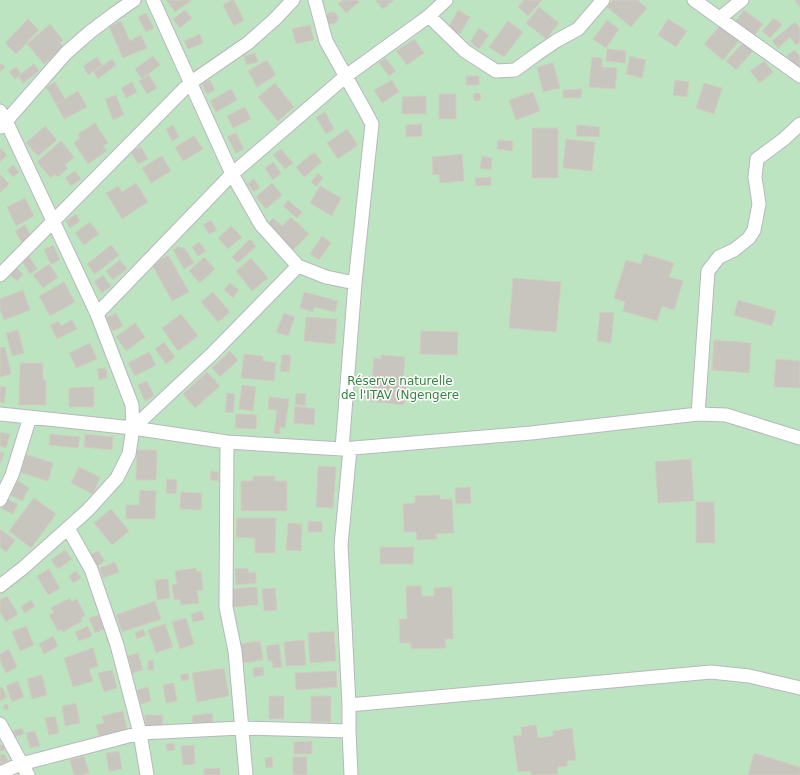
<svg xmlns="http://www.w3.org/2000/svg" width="800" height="775" font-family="'DejaVu Sans',sans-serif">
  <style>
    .green { fill: #bde4c0 }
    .building { fill: #c7c5be; stroke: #d1cdbf }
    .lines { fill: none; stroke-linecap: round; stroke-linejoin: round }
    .minor-casing { stroke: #b6b8be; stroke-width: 15 }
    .minor { stroke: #fff; stroke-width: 13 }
    .labels { text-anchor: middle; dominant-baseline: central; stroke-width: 3; stroke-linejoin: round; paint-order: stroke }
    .park-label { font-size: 12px; fill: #368540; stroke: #fff }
  </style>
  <rect width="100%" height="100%" fill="#ecebe1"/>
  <path class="green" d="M0,0H800V775H0Z"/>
  <path class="building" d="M166,0H192L175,12Z
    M232,0H234L244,20L234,26L223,5Z
    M343,0H358L359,2L346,13L338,4Z
    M375,0H394L383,9Z
    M524,0H542L528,16L518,7Z
    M613,0H637L647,8L631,27L607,7Z
    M795,0H800V7Z
    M539,7L559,23L546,39L526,23Z
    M185,10L192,18L180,28L173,19Z
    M458,10L470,17L460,34L448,28Z
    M744,10L763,24L754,36L735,22Z
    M326 18a6 6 0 1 1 12 0a6 6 0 1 1-12 0Z
    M146,13L154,28L146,32L138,17Z
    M774,18L782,25L770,38L762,31Z
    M28,19L39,30L16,54L5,43Z
    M668,19L687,31L676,47L658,35Z
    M607,20L619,29L606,48L593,39Z
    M121,21L130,41L141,35L147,48L123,58L109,27Z
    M508,21L523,32L504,57L489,47Z
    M795,22L800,28V42L796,45L790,37L778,48L772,41Z
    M50,24L63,40L60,43L64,47L44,64L27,44Z
    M310,25L314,40L296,44L292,29Z
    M720,26L739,41L723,60L704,44Z
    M479,28L489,35L479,49L470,42Z
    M200,34L203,43L188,49L184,41Z
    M414,39L424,53L407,65L396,51Z
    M744,42L753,51L736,70L726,61Z
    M607,49L626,51L625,63L606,61Z
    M794,50L800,56V65L797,68L787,56Z
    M255,53L258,62L246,65L244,56Z
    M153,56L160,65L142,79L135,69Z
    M630,56L646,60L642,78L626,74Z
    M97,57L102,65L88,75L83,66Z
    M592,57L602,58V67L617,68L615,89L589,87Z
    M385,58L396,71L389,76L379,63Z
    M112,59L116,65L98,79L94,72Z
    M267,60L276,75L257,87L248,71Z
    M764,61L773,72L760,83L750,71Z
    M0,63L5,67L0,72Z
    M553,63L560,88L543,92L537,67Z
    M34,64L39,71L23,83L18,76Z
    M16,67L21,74L15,79L9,72Z
    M149,75L157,88L147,94L139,81Z
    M466,76H479V85H466Z
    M210,80L215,90L207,94L202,84Z
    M392,80L399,92L382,103L374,90Z
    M675,80L689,82L687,97L673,95Z
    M55,82L65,99L56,104L46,87Z
    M132,82L137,92L126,98L121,88Z
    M275,83L294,107L278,121L258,97Z
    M704,83L722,88L714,114L696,108Z
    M231,89L237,100L216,112L210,101Z
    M582,89L581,98H563V90Z
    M78,91L87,107L64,119L56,104Z
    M533,92L540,111L516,120L509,100Z
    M473 97a4 4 0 1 1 8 0a4 4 0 1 1-8 0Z
    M439,94H456V119H439Z
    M116,95L124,115L113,120L105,99Z
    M426,96V114H402V97Z
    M245,107L251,119L233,128L227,116Z
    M325,112L334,129L326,134L316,117Z
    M95,123L108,143L103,146L107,151L88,164L74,143L80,138L78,134Z
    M422,124V136L406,137V125Z
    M173,125L179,137L172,141L166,129Z
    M577,125L600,127L599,137L576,136Z
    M45,126L57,140L38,156L26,143Z
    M532,128H558V178H532Z
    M347,129L358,145L338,159L327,143Z
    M236,133L244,149L236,153L227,137Z
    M194,136L203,149L183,161L175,147Z
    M566,139L595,142L592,171L563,168Z
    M498,140L513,141L512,151L497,149Z
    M61,141L74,157L65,165L68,168L58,177L55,174L51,178L37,162Z
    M141,147L148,159L138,164L131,152Z
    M0,148L7,155L0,162Z
    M281,149L293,163L285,169L273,155Z
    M314,152L322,162L304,177L296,167Z
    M462,154L464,181L440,183L439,174L433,175L432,157Z
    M162,156L171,171L151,183L142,168Z
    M482,156L492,158L491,170L480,168Z
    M273,162L281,173L273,180L265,168Z
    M13,165L19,172L13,177L7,170Z
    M75,171L81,179L71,186L65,178Z
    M318,173L323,178L316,187L311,182Z
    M0,174L9,184L0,193Z
    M491,177V185L476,186L475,178Z
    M254,179L260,188L254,192L247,184Z
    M136,183L148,202L122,219L106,193L118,186L122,192Z
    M272,183L282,195L266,209L256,197Z
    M320,186L341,198L332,216L310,203Z
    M25,198L34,216L16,226L7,207Z
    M288,200L302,212L297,218L283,206Z
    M76,214L80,221L70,228L66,221Z
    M291,217L309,234L292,251L266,225L273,218L282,226Z
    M211,220L217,230L209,234L203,225Z
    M90,222L99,234L84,245L75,233Z
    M25,225L32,237L22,243L15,231Z
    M231,226L242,237L228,249L218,238Z
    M322,236L331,243L319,260L310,254Z
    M250,239L256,246L238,263L232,257Z
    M199,242L206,251L198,256L192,247Z
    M53,245L60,260L51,264L44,250Z
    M111,245L119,255L95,274L87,264Z
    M179,246L181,249L184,247L194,263L184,269L173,250Z
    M644,254L674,263L669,277L683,281L674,310L662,306L657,321L623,311L625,302L614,298L626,260L641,264Z
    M168,255L189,292L172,301L152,265Z
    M29,256L37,269L30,274L22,261Z
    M204,257L215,269L200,283L189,271Z
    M251,258L268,278L252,291L236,271Z
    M120,260L127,269L113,280L106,271Z
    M49,264L58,277L43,288L33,275Z
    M16,267L23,274L17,281L9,274Z
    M103,275L111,286L102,293L94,282Z
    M513,278L561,282L556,332L509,328Z
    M64,282L75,302L50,316L39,296Z
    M230,283L239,290L233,298L224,290Z
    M23,290L30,310L4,320L0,310V299Z
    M213,292L230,312L218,322L201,302Z
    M304,292L338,301L335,312L314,307L313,312L300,308Z
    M738,300L776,311L772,326L734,315Z
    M600,312L614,313L611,343L597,341Z
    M116,313L123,326L113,331L106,318Z
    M284,313L295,317L288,336L276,332Z
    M181,314L198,336L178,351L162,328Z
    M306,317L337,319L335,344L304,341Z
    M72,320L77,329L57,339L50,325L58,321L61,326Z
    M135,323L145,337L126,351L116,337Z
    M18,330L24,353L12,356L6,333Z
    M421,331L458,332L457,355L420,354Z
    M714,340L751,343L749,373L712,370Z
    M164,342L175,357L166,364L155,349Z
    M90,343L97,359L76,368L69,353Z
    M5,347L11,374L0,377V348Z
    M230,351L238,360L220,377L212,368Z
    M149,352L156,365L135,376L128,363Z
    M244,354L263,356V361L276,363L274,381L241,378Z
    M282,355H291L289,372L280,371Z
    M381,355L405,357L403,380L407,381L404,405L370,401L374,358L381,359Z
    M776,359L800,361V388L774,387Z
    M20,363H43V380H46V405H19Z
    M106,368L107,378L99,380L97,369Z
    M207,372L220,386L195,408L183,394Z
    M147,381L154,396L145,401L138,385Z
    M242,385L256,387L253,411L239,409Z
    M0,386L6,387L4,403L0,402Z
    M94,387V407H69V388Z
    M227,393L235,394L233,413L225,412Z
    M296,393L306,394L305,406L295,404Z
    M269,397L289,399L285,428L280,427V434L274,433L277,410L268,409Z
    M295,406L315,409L314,425L294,423Z
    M236,414L257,415L256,429L235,428Z
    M0,432L10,434L6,448L0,446Z
    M50,434L80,437L78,448L49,445Z
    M85,434L113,437L112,450L84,447Z
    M137,450H157L156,480H136Z
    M0,452L4,453L1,463H0Z
    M21,453L53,463L48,481L16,471Z
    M691,459L694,501L658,503L655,462Z
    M318,466L336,467L333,508L316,507Z
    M79,467L100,477L93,494L71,483Z
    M211,471L219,472L218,481L210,480Z
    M253,476H275V481H287V511H241V481H253Z
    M167,479L177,480L176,494L166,493Z
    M18,481L29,488L22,501L10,495Z
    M470,487L471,503L456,504L455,488Z
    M140,490L156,491L155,519H126V505H139Z
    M181,492L202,493L201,510L180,509Z
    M440,495V499H452L454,533L436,534L437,539L417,540L416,532H404L403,504L415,503V496Z
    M34,498L56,514L31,548L9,531Z
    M7,499L18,504L13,514L2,509Z
    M696,502H714L715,543H696Z
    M111,509L129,531L112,545L94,523Z
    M237,518H276L275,553H255V538L236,537Z
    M308,521L322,522V532H308Z
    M288,523L302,524L301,551L286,550Z
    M0,529L15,540L6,552L0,547Z
    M380,547H414L413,564H380Z
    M65,550L72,559L58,569L51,560Z
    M98,551L105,561L97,566L90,555Z
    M115,562L119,572L103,578L100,568Z
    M196,568L197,572L201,571L203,590L197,591L199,603L181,605L180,599L174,600L172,585L177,584L175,571Z
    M248,568L249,573L256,572V583L236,585L235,569Z
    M49,569L60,588L48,595L37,576Z
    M76,571L81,578L73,583L69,576Z
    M168,579L170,598L157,600L155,580Z
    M406,586H421L422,596H434V588L452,587L453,639H445L446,648L411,649V643H400L399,619H407Z
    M257,587L258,605L232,607L231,589Z
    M275,588L277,610L264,611L262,589Z
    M7,596L18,614L6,622L0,612V600Z
    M70,598L72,602L77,599L85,615L81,618L82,621L63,632L61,629L58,631L49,615L54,612L51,608Z
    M31,600L35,606L25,613L21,607Z
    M155,601L161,619L122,632L116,615Z
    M202,611L204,620L193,622L191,614Z
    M99,615L104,629L95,633L89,618Z
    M186,618L194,644L180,649L172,622Z
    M165,624L173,647L156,653L148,630Z
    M26,626L34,645L20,651L12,632Z
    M88,626L92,636L79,641L75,632Z
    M143,629L146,635L137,639L135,633Z
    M334,631L336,661L310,663L308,633Z
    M53,636L58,646L44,654L39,644Z
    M304,640L306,665L286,666L284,642Z
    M260,641L263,660L243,663L240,644Z
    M279,644L282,667L273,668L272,661H268L266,646Z
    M93,648L98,666L89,669L93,681L73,687L64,658Z
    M9,649L17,667L6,673L0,661V654Z
    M138,653L143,670L132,673L128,656Z
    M153,660L154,670H148V661Z
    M263,667L264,675L254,677L253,668Z
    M224,668L229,696L197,702L192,673Z
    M112,670L117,688L104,692L98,673Z
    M336,671L337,687L296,690L295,673Z
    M188,673L189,680L182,681L180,675Z
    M42,675L47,695L32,699L27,679Z
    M18,681L24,697L12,702L6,686Z
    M174,683L177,701L166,703L163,685Z
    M2,687L7,697L0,701V688Z
    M148,687L151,701L141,704L137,690Z
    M269,696H284V719H269Z
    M311,696H331V722H311Z
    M76,703L80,723L65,726L62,706Z
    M3.5 707a2.5 2.5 0 1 1 5 0a2.5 2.5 0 1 1-5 0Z
    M123,711L127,730L99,736L96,725L104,723L102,716Z
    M212,713L213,723L193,726L192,716Z
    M145,715H163L162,727H145Z
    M55,716L59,733L49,735L45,718Z
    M536,725L538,738L553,736V731L572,728L576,760L567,761V766L557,767L558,774L531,775V771L518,772L513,736L522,735L521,727Z
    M22,728L24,734L14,737L12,731Z
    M35,731L40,746L30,748L26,733Z
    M312,741V754H294V742Z
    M174,743L175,750L167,751L166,744Z
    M0,745H5L4,751H0Z
    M194,745L195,764L183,765L181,746Z
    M119,751L122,769L109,771L106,753Z
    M754,753L800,767V775H748Z
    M4,754L8,761L0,764V755Z
    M84,756L89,773L82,775H74L70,760Z
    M272,757L273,767L266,768L265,758Z
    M293,757H307V775H293Z
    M220,768V775H204V769Z"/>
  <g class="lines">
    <defs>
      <path id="minor" d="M153,0L232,174L261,225L298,266L326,277L355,283
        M315,0L326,41L364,109L372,124L355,283L342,449
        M694,0L800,76
        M429,16L465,51L496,71L515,70L537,54L556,41L578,29L603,0
        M720,18L742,0
        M0,111L6,121L97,314L132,405L133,428L129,454L117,478L88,510L68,528L23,568L0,586
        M1,127L66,53L90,32L114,14L134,0
        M0,275L190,83L248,43L275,19L293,0
        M97,314L232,174L346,76L429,16L446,0
        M0,414L133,428L227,442L342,449L531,433L698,414L726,415L800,438
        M698,414L708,271L719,257L734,250L749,238L754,230L759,204L755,177L757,159L784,139L800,124
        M133,428L212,354L298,266
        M227,442L226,607L235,651L246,775
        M350,449L341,545L349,705V731L351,775
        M0,500L12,475L30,417
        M68,528L91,569L117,645L140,733L147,775
        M349,705L711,672L749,676L800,688
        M0,724L28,775
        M0,773L21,764L140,733L241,728L349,731"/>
    </defs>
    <use href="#minor" class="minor-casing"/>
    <use href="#minor" class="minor"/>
  </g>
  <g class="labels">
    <g class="park-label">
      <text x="400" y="381">Réserve naturelle<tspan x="400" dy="14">de l'ITAV (Ngengere</tspan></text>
    </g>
  </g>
</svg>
